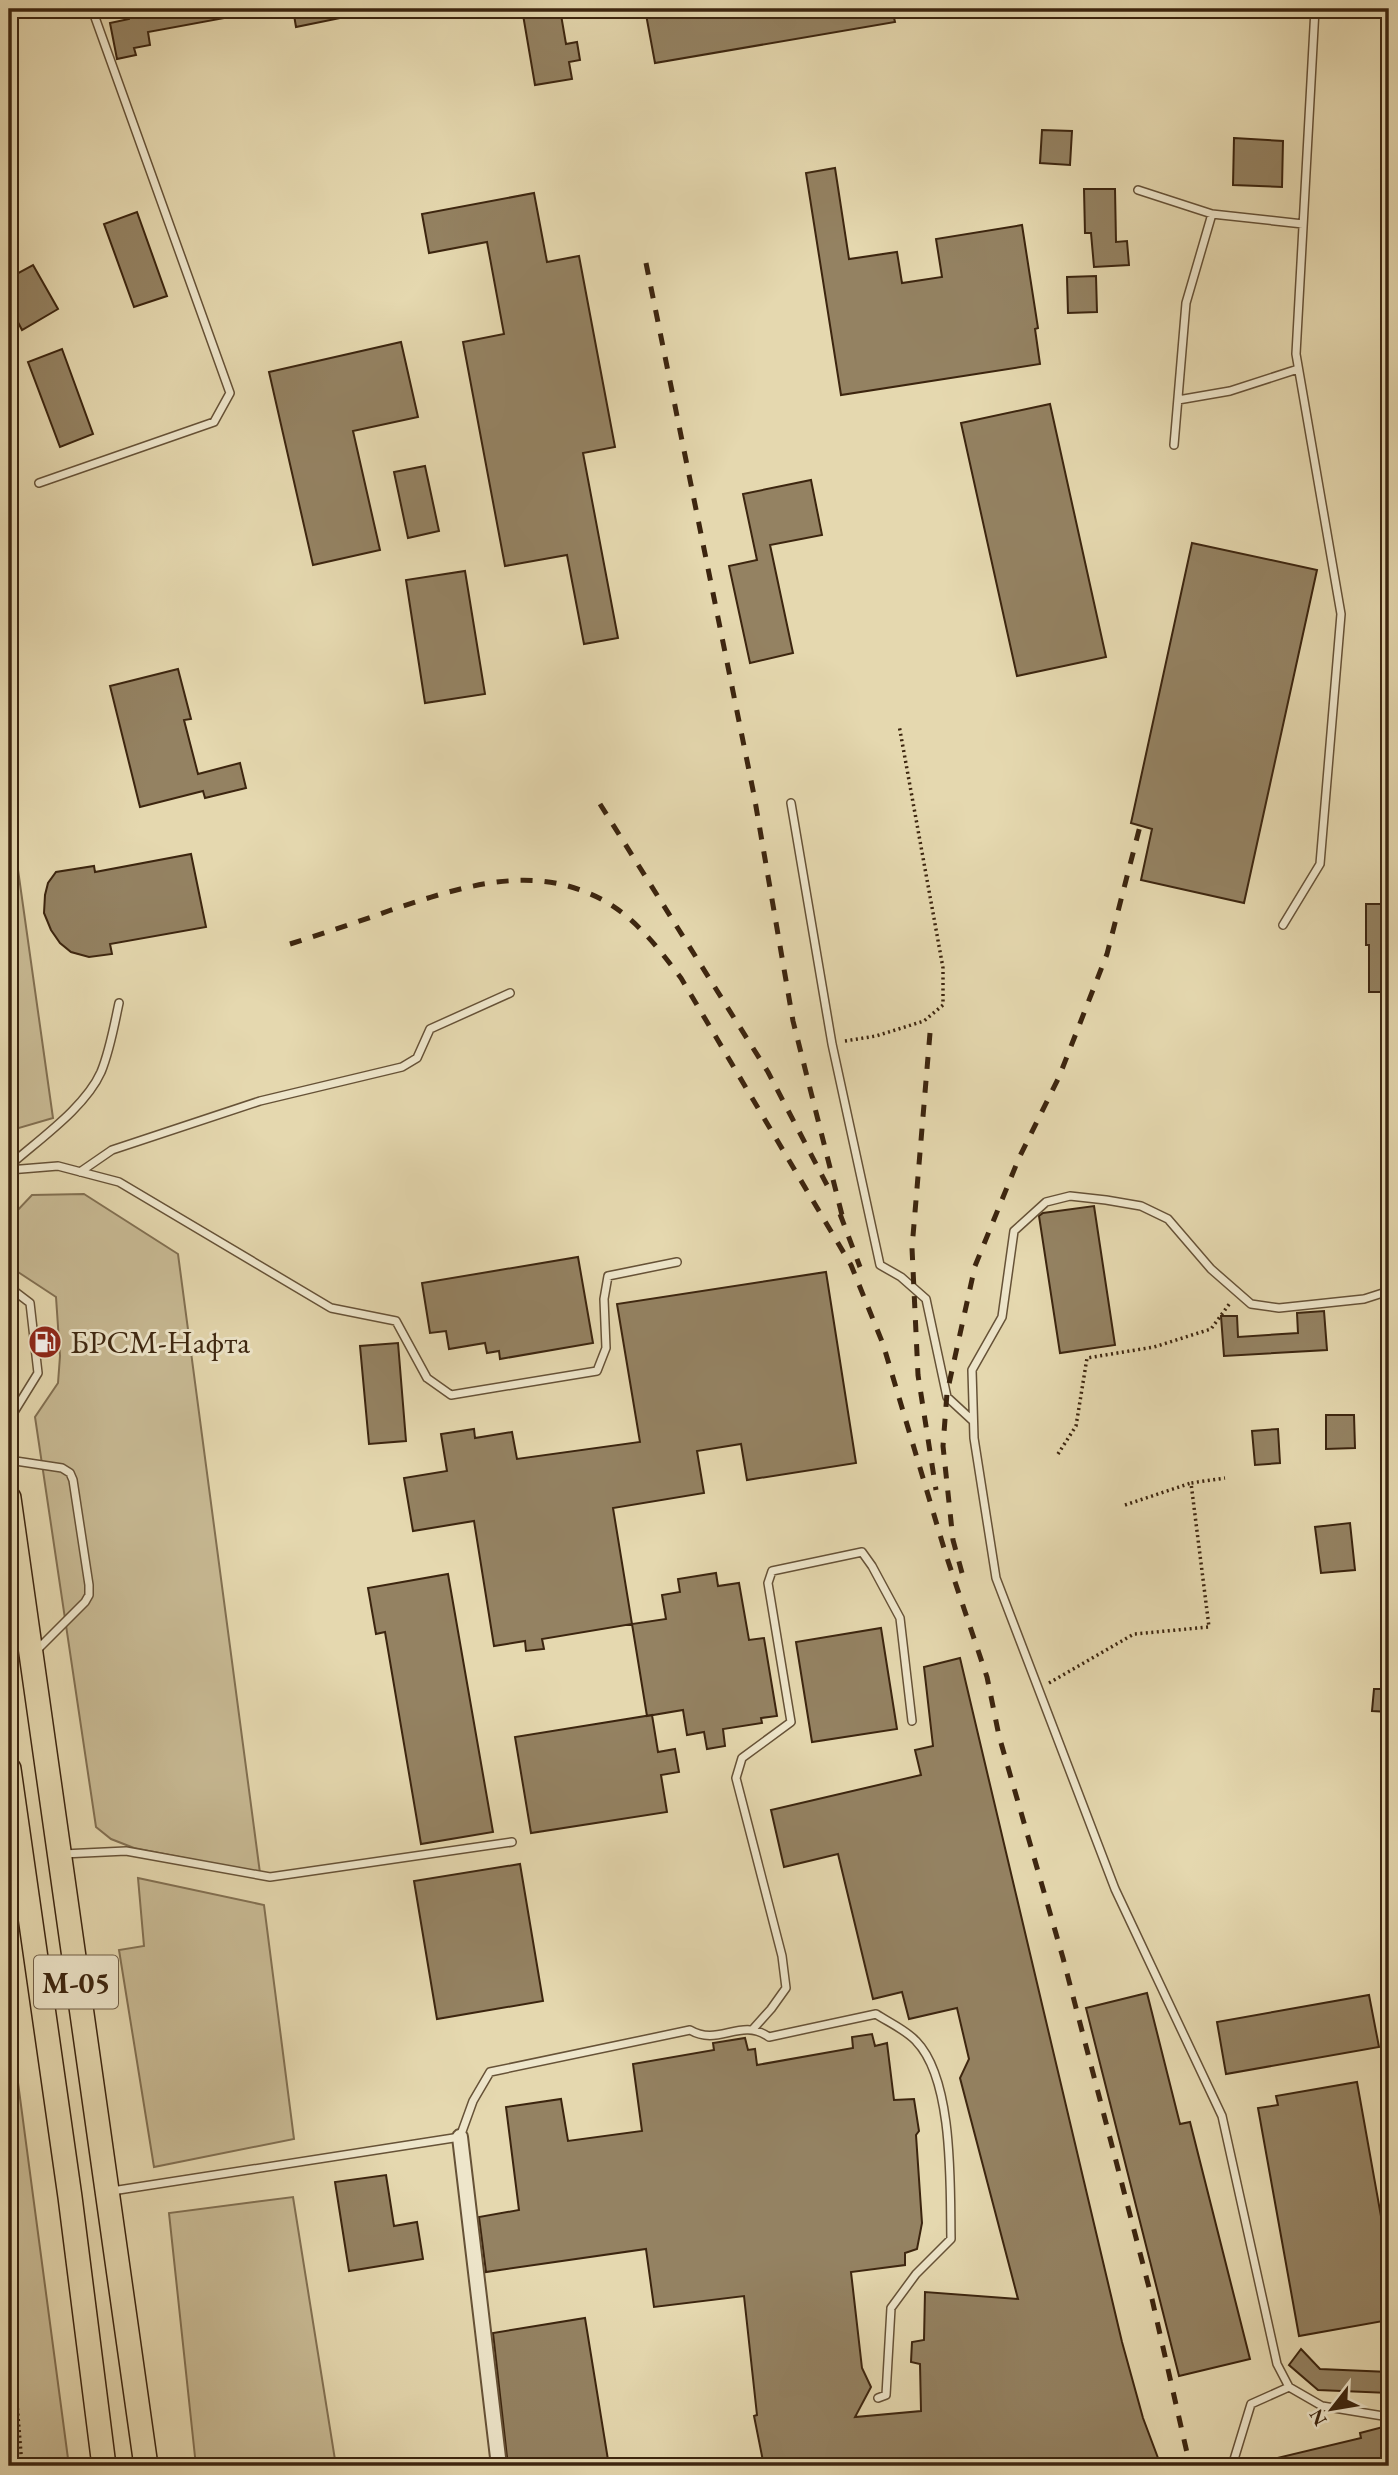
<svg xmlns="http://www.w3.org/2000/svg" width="1398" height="2475" font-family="'EB Garamond',serif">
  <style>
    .green { fill: #c8ba94; stroke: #827052; stroke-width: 2 }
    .building { fill: #948262; stroke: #3c250f; stroke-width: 2 }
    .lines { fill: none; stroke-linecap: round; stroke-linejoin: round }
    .service-casing { stroke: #665237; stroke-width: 10 }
    .minor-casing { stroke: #665237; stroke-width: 18 }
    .primary-casing { stroke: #3c250f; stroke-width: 26 }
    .path { stroke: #3c250f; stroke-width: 3.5; stroke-dasharray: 2 3.5; stroke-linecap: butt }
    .service { stroke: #eee6cb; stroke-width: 7 }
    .minor { stroke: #eee6cb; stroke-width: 14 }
    .primary { stroke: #e5d8af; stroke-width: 23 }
    .rail { stroke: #3c250f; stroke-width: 5; stroke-dasharray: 12 12; stroke-linecap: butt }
    .labels { text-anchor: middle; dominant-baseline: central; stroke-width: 6; stroke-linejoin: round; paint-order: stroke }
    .shield { fill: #eee6cb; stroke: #715f47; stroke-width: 2 }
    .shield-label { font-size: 30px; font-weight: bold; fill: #3c250f }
    .poi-label { font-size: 32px; fill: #3c250f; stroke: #eee6cb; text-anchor: start }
  </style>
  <rect width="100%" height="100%" fill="#e5d8af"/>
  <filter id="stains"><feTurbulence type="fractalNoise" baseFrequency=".00286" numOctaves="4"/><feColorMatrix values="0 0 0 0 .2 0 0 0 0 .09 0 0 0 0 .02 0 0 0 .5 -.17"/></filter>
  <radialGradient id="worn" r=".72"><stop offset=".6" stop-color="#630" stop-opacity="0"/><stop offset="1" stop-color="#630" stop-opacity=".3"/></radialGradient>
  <path class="green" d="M9,806L53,1118L19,1128L9,1120Z
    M84,1194L178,1254L260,1873L134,1848L111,1839L96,1827L35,1417L58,1383L60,1356L56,1297L18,1272L13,1215L32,1195Z
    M138,1878L264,1905L294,2139L154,2167L119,1950L144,1946Z
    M9,2015L69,2466H9Z
    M293,2197L336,2466H196L169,2213Z"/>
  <path class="building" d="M128,9H230V17L148,32L150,45L134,48L136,55L117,59L110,23L129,19Z
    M293,9H349L350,16L296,27Z
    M522,9H560L566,44L577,42L580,60L569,62L572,79L535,85Z
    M645,9H892L895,22L655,63Z
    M1042,130L1072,131L1070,165L1040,163Z
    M1234,138L1283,141L1282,187L1233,185Z
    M835,168L849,259L897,252L902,283L942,277L936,239L1022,225L1038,328L1035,329L1040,364L841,395L806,173Z
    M1084,189H1115L1116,242L1127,241L1129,265L1094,267L1091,233H1085Z
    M534,193L547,262L579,256L615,447L583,453L618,638L584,644L567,555L505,566L463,342L504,334L487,242L429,253L422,214Z
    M137,212L167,296L134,307L104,224Z
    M33,265L58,309L22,330L9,305V278Z
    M1096,276L1097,312L1068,313L1067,277Z
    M401,342L418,417L353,431L380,550L313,565L269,372Z
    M62,349L93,434L60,447L28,362Z
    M1050,404L1106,657L1017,676L961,423Z
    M425,466L439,531L408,538L394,472Z
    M811,480L822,535L770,545L793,653L750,663L729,566L757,560L743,494Z
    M1192,543L1317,570L1244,903L1141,880L1152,829L1131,823Z
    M465,571L485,694L425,703L406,580Z
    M178,669L191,719L184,720L198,774L240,763L246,788L205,798L203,791L140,807L110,686Z
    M191,854L206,927L110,944L112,954L89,957L71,952L60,943L51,930L44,913L45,895L48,883L56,872L94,866L95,872Z
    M1366,904H1389V992H1369V945H1366Z
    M1094,1206L1115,1345L1060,1353L1039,1216L1043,1213Z
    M578,1257L593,1343L500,1359L499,1351L487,1353L485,1343L449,1349L446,1331L430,1333L422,1283Z
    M826,1272L856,1463L747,1480L741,1444L697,1451L704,1493L613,1508L632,1624L542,1639L544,1649L526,1651L525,1641L494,1646L474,1521L413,1531L404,1478L447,1471L441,1434L474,1429L475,1438L512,1432L517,1459L640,1442L617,1304Z
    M1324,1311L1327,1350L1224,1356L1221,1316H1237L1238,1337L1298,1333L1297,1313Z
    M398,1343L406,1441L369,1444L360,1346Z
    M1326,1415H1354L1355,1448L1326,1449Z
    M1278,1429L1280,1463L1255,1465L1252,1431Z
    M1350,1523L1355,1570L1321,1573L1315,1527Z
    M716,1573L718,1586L739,1583L749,1640L764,1638L777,1716L761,1718L762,1723L723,1729L725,1746L707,1749L704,1732L687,1735L683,1710L647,1716L632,1624L666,1619L662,1595L680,1592L678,1579Z
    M448,1574L493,1832L421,1844L385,1632L376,1634L368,1588Z
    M881,1628L897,1729L812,1742L796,1642Z
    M960,1658L1122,2342L1143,2418L1161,2466H870L869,2459L839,2463V2466H764L754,2416L757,2415L744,2296L654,2307L646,2249L486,2272L479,2217L519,2210L506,2107L561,2099L568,2141L642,2131L633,2064L714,2050L713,2043L745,2038L748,2050L755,2049L757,2065L853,2048L852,2037L872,2034L875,2046L887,2043L894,2100L914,2099L919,2131L916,2135L922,2223L917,2249L905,2253V2265L851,2272L862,2368L871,2387L855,2417L921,2411L920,2364L911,2362L912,2342L924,2340L925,2292L1018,2299L960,2078L969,2059L957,2008L909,2019L902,1992L873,1999L838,1854L784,1867L771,1810L921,1775L915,1750L933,1746L924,1667Z
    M1374,1689H1389V1712L1372,1711Z
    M652,1715L658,1752L675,1749L679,1772L661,1775L667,1812L531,1833L515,1737Z
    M520,1864L543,2001L437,2019L414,1881Z
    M1147,1993L1180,2124L1190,2122L1250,2359L1179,2376L1086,2008Z
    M1369,1995L1379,2047L1226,2074L1217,2022Z
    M1357,2082L1389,2261V2320L1299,2336L1258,2108L1278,2105L1276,2096Z
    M386,2175L394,2226L417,2222L423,2259L349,2271L335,2182Z
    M585,2318L609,2466H508L493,2333Z
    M1301,2349L1320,2369L1389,2372V2393L1318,2390L1289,2365Z
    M1383,2427L1384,2432L1389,2431V2466H1269V2460L1361,2438L1360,2433Z"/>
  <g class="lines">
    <defs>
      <path id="service" d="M1138,190L1212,214
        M1178,400L1230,391L1298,369
        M1174,445L1186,303L1212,214L1303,224
        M39,483L214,422L230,393L92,9
        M791,803L832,1044L880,1265L901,1277L926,1299L947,1397L973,1421
        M1283,925L1320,864L1341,614L1296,354L1315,9
        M9,1166C38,1140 85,1108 101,1072C110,1050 114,1026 119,1003
        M9,1170L58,1166L119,1182L331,1308L396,1321L427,1378L451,1395L597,1371L606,1348L604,1299L608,1276L677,1262
        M80,1172L112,1150L260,1101L402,1067L417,1058L430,1029L510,993
        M9,1287L30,1303L38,1373L9,1420
        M9,1460L62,1468L70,1473L73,1480L89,1585V1595L85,1602L36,1651
        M63,1854L126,1851L270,1877L512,1842
        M753,2029L771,2009L786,1988L782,1956L736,1778L742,1758L791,1722L768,1583L772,1571L862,1552L872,1566L900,1618L912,1721
        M112,2191L460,2137L473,2101L490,2072L690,2030C719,2047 740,2017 769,2037L876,2014C888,2022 906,2030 916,2041C954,2080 950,2187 951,2239L916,2274L891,2308L886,2395L878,2398
        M1289,2387L1277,2364L1222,2116L1115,1889L996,1578L974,1438L972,1370L1002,1317L1014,1231L1046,1202L1070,1196L1106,1200L1141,1206L1168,1219L1211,1269L1251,1304L1279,1308L1364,1299L1389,1291
        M1232,2466L1251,2404L1289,2387L1322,2406L1389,2417"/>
      <path id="minor" d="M460,2137L499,2466"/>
      <path id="primary" d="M9,1498L146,2466
        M9,1769L70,2197L104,2466"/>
    </defs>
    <use href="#service" class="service-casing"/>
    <use href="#minor" class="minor-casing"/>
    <use href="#primary" class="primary-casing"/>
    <path class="path" d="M845,1041L876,1036L924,1021L943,1005V968L899,725
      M1058,1454L1076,1426L1087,1358L1154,1347L1211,1329L1230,1303
      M1125,1505L1191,1483
      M1049,1683L1134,1634L1209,1627L1191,1483L1225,1478
      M9,2304L22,2466"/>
    <use href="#service" class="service"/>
    <use href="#minor" class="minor"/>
    <use href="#primary" class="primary"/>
    <path class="rail" d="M646,263L754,795L793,1021L844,1223
      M600,804L768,1072L827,1185
      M290,944C324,933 358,922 391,910C455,889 523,865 588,893C629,909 656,945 681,978L851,1265L883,1344L946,1555L987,1677L999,1736L1063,1958L1152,2299L1190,2466
      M930,1033L912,1248L918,1375L936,1490
      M840,1214L860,1267
      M962,1573L953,1540L943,1446L947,1393L975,1266L1019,1158L1059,1077L1107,954L1140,826"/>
  </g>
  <defs>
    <symbol id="fuel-disc" viewBox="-11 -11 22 22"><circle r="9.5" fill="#8f2418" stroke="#eee6cb"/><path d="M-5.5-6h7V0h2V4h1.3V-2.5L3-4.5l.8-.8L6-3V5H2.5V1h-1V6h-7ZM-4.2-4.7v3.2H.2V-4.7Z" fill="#fff"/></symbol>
  </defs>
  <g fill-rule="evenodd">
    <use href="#fuel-disc" x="26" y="1323" width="38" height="38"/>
  </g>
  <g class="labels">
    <rect class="shield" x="34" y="1955.5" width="84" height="53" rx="5"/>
    <g class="shield-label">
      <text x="76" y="1982">М-05</text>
    </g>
    <g class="poi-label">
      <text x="70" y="1342">БРСМ-Нафта</text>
    </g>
  </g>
  <rect width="1398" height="2475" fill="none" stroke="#e5d8af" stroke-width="35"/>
  <rect x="10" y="10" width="1377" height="2454" fill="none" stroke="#3c250f" stroke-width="3.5"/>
  <rect x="18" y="18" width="1363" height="2440" fill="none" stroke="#3c250f" stroke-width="2"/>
  <g transform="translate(1332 2409) rotate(239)" stroke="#eee6cb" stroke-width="5" paint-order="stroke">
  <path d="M0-5L12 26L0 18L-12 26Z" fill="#3c250f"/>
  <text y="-10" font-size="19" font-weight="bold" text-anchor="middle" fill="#3c250f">N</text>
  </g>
  <rect width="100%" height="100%" filter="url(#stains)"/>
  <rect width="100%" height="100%" fill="url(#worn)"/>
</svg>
